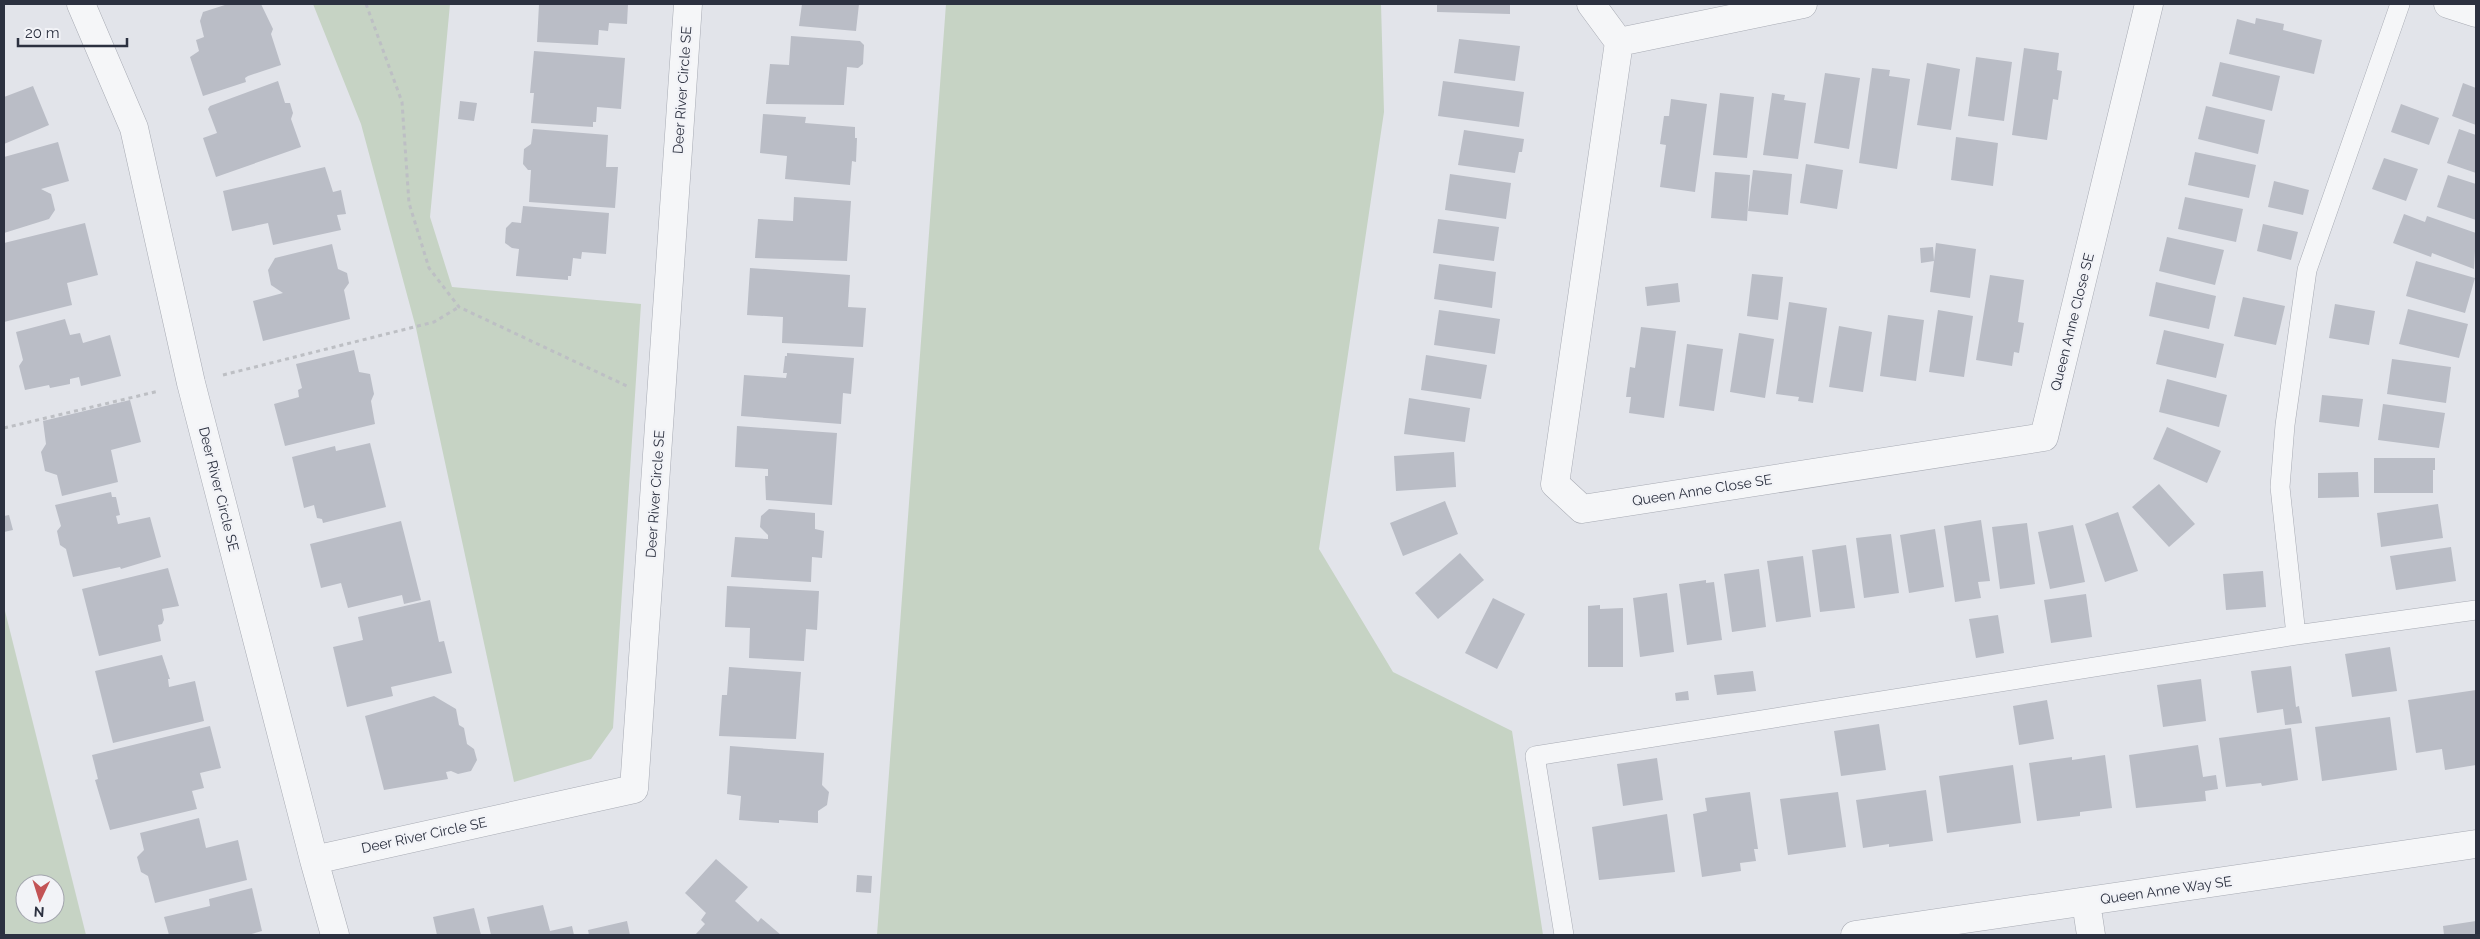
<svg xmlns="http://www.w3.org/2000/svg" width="2480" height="939" font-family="Raleway,sans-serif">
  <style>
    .green { fill: #c6d3c4; fill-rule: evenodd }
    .building { fill: #babdc6 }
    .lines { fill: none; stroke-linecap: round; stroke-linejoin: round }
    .service-casing { stroke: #a8abb4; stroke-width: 20 }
    .minor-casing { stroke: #a8abb4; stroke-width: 29 }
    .path { stroke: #bdbfc4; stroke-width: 3; stroke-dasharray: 4 4; stroke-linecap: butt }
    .service { stroke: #f5f6f8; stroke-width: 19 }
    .minor { stroke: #f5f6f8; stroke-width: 28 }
    .labels { text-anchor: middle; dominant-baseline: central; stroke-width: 4.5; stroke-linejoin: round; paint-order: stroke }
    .street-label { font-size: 14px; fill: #2c3140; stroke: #f2f3f7 }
  </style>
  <rect width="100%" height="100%" fill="#e2e4ea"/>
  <path class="green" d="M313,4H450L430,217L452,287L641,304L613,728L591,759L514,782L416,328L361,124Z
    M946,4H1381L1384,112L1319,549L1393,672L1512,731L1543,935H877Z
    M4,607L86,935H4ZM25,884H55V914H25Z"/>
  <path class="building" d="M228,4H261L273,29L271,34L281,65L248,76L245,78L246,82L203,96L190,57L199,51L196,40L204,37L200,21L203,12Z
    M539,4H628L627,24L609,23L608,31L599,30L598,45L537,42Z
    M802,4H859L856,31L799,26Z
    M1437,4H1510V14L1437,12Z
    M2256,18L2284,24L2283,30L2322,40L2314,74L2229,54L2237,19L2255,24Z
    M791,36L860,41L864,45L863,64L858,68L847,67L844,105L766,104L770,64L789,65Z
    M1459,39L1520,46L1515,81L1454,73Z
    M2024,48L2059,53L2057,70L2062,71L2058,100L2053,99L2047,140L2012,135Z
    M534,51L625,58L621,109L597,107L596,122H593V127L531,123L534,93H530Z
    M1976,57L2012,62L2004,121L1968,116Z
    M2220,62L2280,76L2272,111L2212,96Z
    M1927,63L1960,69L1951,130L1917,125Z
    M1872,68L1890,70L1889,76L1910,79L1897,169L1859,163Z
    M1825,73L1860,78L1849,149L1814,143Z
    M278,81L285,103H290L293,113L291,119L301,147L216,177L203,138L217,133L208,109L210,106Z
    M1443,81L1524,92L1519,127L1438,116Z
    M2463,83L2476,88V125L2452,116Z
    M33,86L49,125L4,144V97Z
    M1720,93L1754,97L1747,158L1713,155Z
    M1772,93L1785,95L1784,100L1806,103L1798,159L1763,155Z
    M1671,99L1707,104L1695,192L1660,187L1666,145L1660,144L1664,116H1669Z
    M460,101L477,103L474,121L458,119Z
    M2401,104L2439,118L2429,145L2391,132Z
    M2206,106L2265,120L2258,154L2198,139Z
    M763,114L806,117L805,123L855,127V138H857L856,162L852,161L850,185L785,179L787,156L760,153Z
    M533,129L608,135L606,167H618L615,208L529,202L531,170H528L523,164L524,149L531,144Z
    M2459,129L2476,135V173L2447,163Z
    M1464,130L1524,139L1522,152H1519L1515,173L1458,165Z
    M1956,137L1998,143L1993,186L1951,180Z
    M58,142L69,181L41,189L51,194L55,210L49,219L4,233V157Z
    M2195,152L2256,165L2249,198L2188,185Z
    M2384,158L2418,169L2406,201L2372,189Z
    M1806,164L1843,170L1837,209L1800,203Z
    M325,167L333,192L341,190L346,214L337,215L341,230L273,245L268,223L232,231L223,191Z
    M1753,170L1792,174L1788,215L1748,211Z
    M1715,172L1750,175L1747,221L1711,218Z
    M1450,174L1511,183L1506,219L1445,210Z
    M2448,175L2476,184V220L2437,207Z
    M2274,181L2309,190L2303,215L2268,207Z
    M794,197L851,201L847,261L755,258L758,219L793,221Z
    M2185,197L2243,209L2236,242L2178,229Z
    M523,206L609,213L606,254L582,252L581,259L573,258L571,276H568V280L516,276L519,249L512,248L505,243L506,228L512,222L521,223Z
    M2404,214L2425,222L2427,216L2476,233L2474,269L2432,253L2431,257L2393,243Z
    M1438,219L1499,227L1494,261L1433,253Z
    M85,223L98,275L67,283L72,305L4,322V243Z
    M2263,224L2298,232L2291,260L2257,251Z
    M2167,237L2224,250L2215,285L2159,271Z
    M1936,243L1976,249L1970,298L1930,292L1934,261L1921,263L1920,248L1933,247L1934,261Z
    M332,244L338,269L347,273L349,283L344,290L350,319L263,341L253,301L283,293L271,285L268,270L275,258Z
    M2416,261L2475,278L2465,313L2406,296Z
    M1439,264L1496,272L1492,308L1434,299Z
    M750,268L850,275L848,307L866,308L863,347L782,343L783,317L747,315Z
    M1752,274L1783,277L1778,320L1747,316Z
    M1990,275L2024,280L2018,322L2024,323L2019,353L2014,352L2012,366L1976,360Z
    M2156,282L2216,296L2209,329L2149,316Z
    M1678,283L1680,302L1647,306L1645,287Z
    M2243,297L2285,306L2276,345L2234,336Z
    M1789,302L1827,308L1813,403L1798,401L1799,397L1776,394Z
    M2335,304L2375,311L2369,345L2329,338Z
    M2408,309L2468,324L2459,358L2399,344Z
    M1439,310L1500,319L1495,354L1434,345Z
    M1938,310L1973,316L1964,377L1929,372Z
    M1888,315L1924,320L1916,381L1880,376Z
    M65,319L70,335L80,333L83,343L110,335L121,376L81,386L79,377L70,379V384L50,388L49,385L25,390L19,366L23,360L16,332Z
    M1839,326L1872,332L1863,392L1829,387Z
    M1641,327L1676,331L1664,418L1629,413L1631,397H1626L1630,367L1635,368Z
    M2164,330L2224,344L2216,378L2156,364Z
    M1739,333L1774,339L1765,398L1730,392Z
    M1687,344L1723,349L1714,411L1679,406Z
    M354,350L359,372L370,374L374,394L371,401L375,424L285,446L274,404L299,397L298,390L302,388L296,364Z
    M787,353L854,358L851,394L843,393L841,424L741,416L744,375L786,378L787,373H783L785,356H787Z
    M1426,355L1487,365L1481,399L1421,390Z
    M2392,359L2451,367L2446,403L2387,394Z
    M2167,379L2227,395L2219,427L2159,412Z
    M2322,395L2363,399L2359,427L2319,422Z
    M1409,398L1470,408L1465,442L1404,434Z
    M130,400L141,442L111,450L118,482L62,496L57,475L45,471L41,452L46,444L43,421Z
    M2383,404L2445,413L2439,448L2378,440Z
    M737,426L837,433L832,505L766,500L765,476H768V469L735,467Z
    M2167,427L2221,451L2207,483L2153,459Z
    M370,443L386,507L323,523L322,519L317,518L314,505L304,508L292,457L335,446L336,451Z
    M1454,452L1456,487L1396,491L1394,456Z
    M2374,458H2435V470H2433V493H2374Z
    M2358,472L2359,497L2318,498V473Z
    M2159,484L2195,524L2169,547L2132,507Z
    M111,492L112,497H116L120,515L116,516L118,524L150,517L161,557L121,569L120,567L73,577L66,549L60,545L57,531L61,526L55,505Z
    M1445,501L1458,534L1403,556L1390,523Z
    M2438,504L2443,538L2381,547L2377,513Z
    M769,509L815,513V529L824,531L822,558L812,557L811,582L731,577L735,537L768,539V535L760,527L761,516Z
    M2118,512L2138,571L2105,582L2085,524Z
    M9,515L13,530L4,532V516Z
    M1981,520L1990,581L1978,582L1981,598L1955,602L1944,526Z
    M401,521L421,600L404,604L402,595L348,608L341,583L321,588L310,544Z
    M2027,523L2035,584L2000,589L1992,527Z
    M2073,525L2085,582L2050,589L2038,532Z
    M1935,529L1944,587L1909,593L1900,535Z
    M1891,534L1899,593L1864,598L1856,538Z
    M1846,545L1855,608L1820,612L1812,550Z
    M2451,547L2456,581L2396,590L2390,556Z
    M1460,553L1484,580L1438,619L1415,593Z
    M1803,556L1811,617L1776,622L1767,561Z
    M168,568L179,606L162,609L164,620L162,624L158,625L161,641L99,656L82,589Z
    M1759,569L1766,627L1732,632L1724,574Z
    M2263,571L2266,607L2226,610L2223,574Z
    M1706,580V583L1714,582L1722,640L1687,645L1679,584Z
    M727,586L819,591L817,630L806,629L804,661L749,658L750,628L725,627Z
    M1667,593L1674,652L1640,657L1633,598Z
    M2086,594L2092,637L2051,643L2044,600Z
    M1493,598L1525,614L1497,669L1465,653Z
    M430,600L439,642L444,641L452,673L391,687L393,696L347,707L333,647L363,640L358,617Z
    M1600,605V609L1623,608V667H1588V606Z
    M1998,615L2004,653L1976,658L1969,619Z
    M2390,647L2397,691L2352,697L2345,654Z
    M162,655L170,679H168L169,687L195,681L204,721L113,743L95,671Z
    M2291,666L2296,707L2299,706L2302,723L2285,725L2283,709L2257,713L2251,671Z
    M729,667L801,672L796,739L719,736L722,695H727Z
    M1753,671L1756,691L1717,695L1714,675Z
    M2201,679L2206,721L2163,727L2157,685Z
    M2476,690V765L2445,770L2442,749L2416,753L2408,700Z
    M1688,691L1689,700L1676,701L1675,693Z
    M434,696L456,709L459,725L464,728L467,744L474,749L477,760L471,771L458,774L451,771L446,772L448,779L384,790L365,716Z
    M2047,700L2054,739L2019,745L2013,706Z
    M2390,717L2397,770L2322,781L2315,727Z
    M1879,724L1886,770L1841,776L1834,731Z
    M210,726L221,768L200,773L204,788L192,791L197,809L110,830L95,780L98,779L92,755Z
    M2291,728L2298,780L2262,786L2261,783L2226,787L2219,738Z
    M2198,745L2203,777L2216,775L2218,789L2205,791L2206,801L2136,808L2129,755Z
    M730,746L824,753L822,785L829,792L827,805L818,811V823L779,820V823L739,820L741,796L727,794Z
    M2105,755L2112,808L2080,812V816L2037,821L2029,763L2072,757V760Z
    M1657,758L1663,800L1623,806L1617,764Z
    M2013,765L2021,823L1947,833L1939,776Z
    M1926,790L1933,841L1889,847V844L1863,848L1856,800Z
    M1750,792L1758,849H1754L1756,861L1740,863L1741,871L1702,877L1693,814L1707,811L1705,798Z
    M1838,792L1846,847L1788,855L1780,799Z
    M1667,814L1675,872L1599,880L1592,827Z
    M199,818L206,848L238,840L247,880L155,903L148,876L141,872L137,857L144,850L140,833Z
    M716,859L748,887L735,901L758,922L761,918L781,935H695L705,924L701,920L706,913L685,893Z
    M857,875L872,876L871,893L856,892Z
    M252,888L262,931L248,935H169L164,917L210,906L209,899Z
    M543,905L550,931L572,926L574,935H491L487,917Z
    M474,908L481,935H437L433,917Z
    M627,921L630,935H589L588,930Z
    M2476,921V935H2444L2443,926Z"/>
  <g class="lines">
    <defs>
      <path id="service" d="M2296,635L2280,487L2285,425L2307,270L2400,4
        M1564,935L1535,756L2296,635L2476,610"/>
      <path id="minor" d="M81,4L134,128L191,383L314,860L634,789L688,4
        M1591,4L1619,42
        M1803,4L1619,42L1555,484L1582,509L2044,437L2149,4
        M2448,4L2476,13
        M314,860L335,935
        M2086,902L2091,935
        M1855,935L2476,844"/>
    </defs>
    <use href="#service" class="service-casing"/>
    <use href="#minor" class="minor-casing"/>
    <path class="path" d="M366,4L402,102L409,203L429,268L459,307L629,387
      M223,375L434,322L459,307
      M4,428L159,391"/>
    <use href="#service" class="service"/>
    <use href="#minor" class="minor"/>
  </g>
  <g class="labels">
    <g class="street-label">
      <text transform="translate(682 90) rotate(-86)">Deer River Circle SE</text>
      <text transform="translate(2072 322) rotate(-76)">Queen Anne Close SE</text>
      <text transform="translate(219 489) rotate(76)">Deer River Circle SE</text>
      <text transform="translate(1702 490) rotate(-9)">Queen Anne Close SE</text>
      <text transform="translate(655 494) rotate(-86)">Deer River Circle SE</text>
      <text transform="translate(424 835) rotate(-12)">Deer River Circle SE</text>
      <text transform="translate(2166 890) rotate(-8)">Queen Anne Way SE</text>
    </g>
  </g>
  <rect width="2480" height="939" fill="none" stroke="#2c3140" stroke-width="10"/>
  <g transform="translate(40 899) rotate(184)"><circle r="24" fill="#f2f3f7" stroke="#a3a5ae"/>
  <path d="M0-4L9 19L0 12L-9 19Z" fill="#c35355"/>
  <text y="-8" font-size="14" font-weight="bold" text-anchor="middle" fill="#2c3140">N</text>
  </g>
  <path d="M18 38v8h109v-8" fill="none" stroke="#2c3140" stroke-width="2.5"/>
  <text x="25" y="38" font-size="15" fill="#2c3140" stroke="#f2f3f7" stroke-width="4" paint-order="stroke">20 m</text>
</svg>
